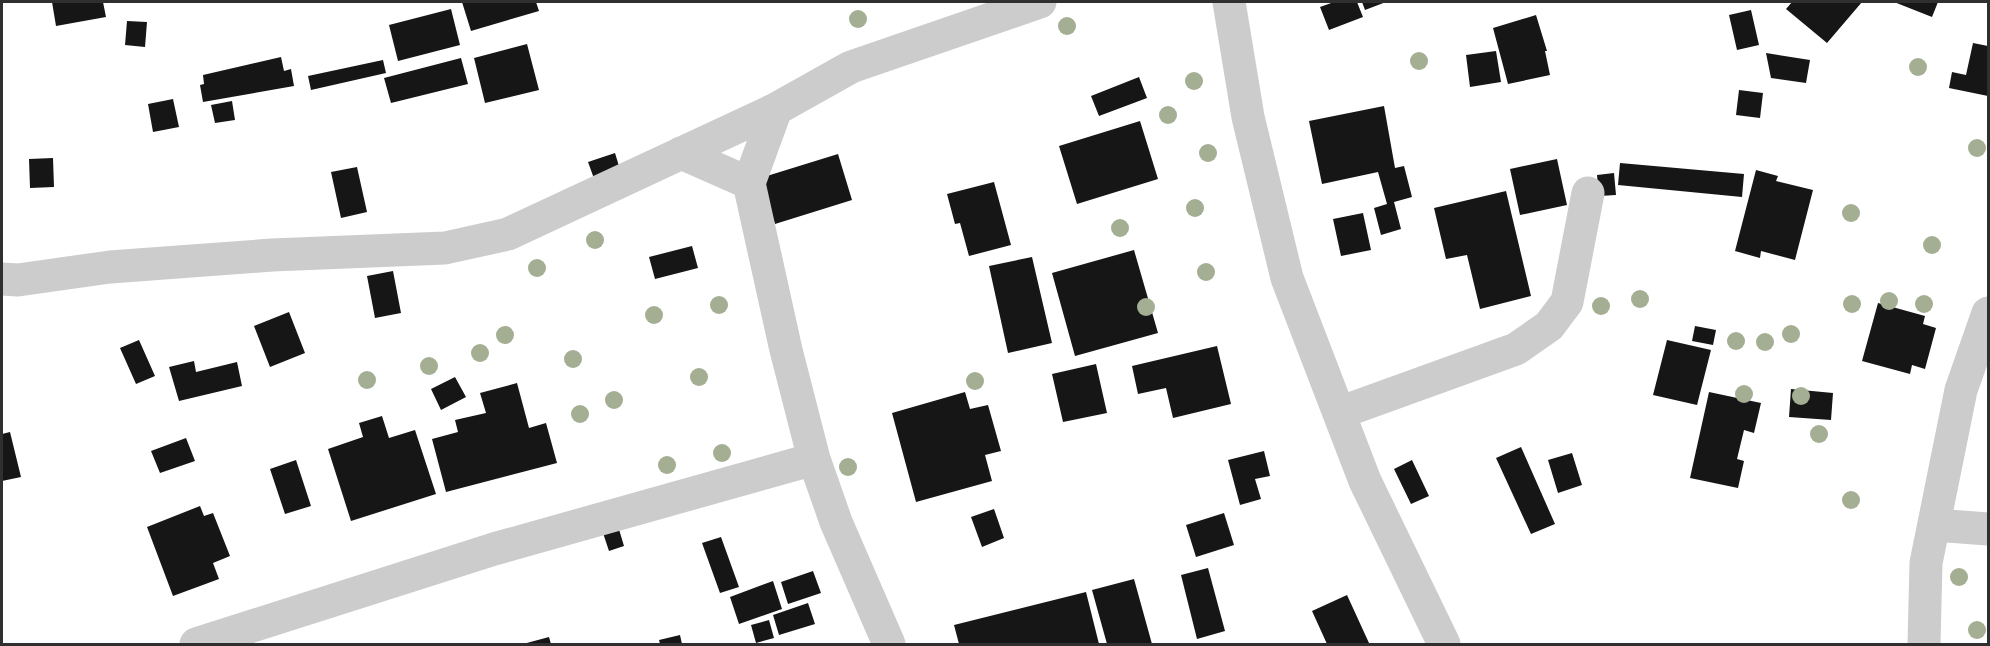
<svg xmlns="http://www.w3.org/2000/svg" width="1990" height="646" font-family="Lato,sans-serif">
  <style>
    .building { fill: #161616 }
    .lines { fill: none; stroke-linecap: round; stroke-linejoin: round }
    .minor { stroke: #ccc; stroke-width: 33 }
    .tree { fill: #a3ae93 }
  </style>
  <rect width="100%" height="100%" fill="#fff"/>
  <path class="building" d="M52,2H103L106,17L56,26Z
    M462,2H536L539,11L471,31Z
    M1334,2H1357L1363,17L1329,30L1320,7Z
    M1362,2H1386L1365,10Z
    M1792,2H1862L1827,43L1786,9Z
    M1894,2H1938L1932,17Z
    M451,9L460,45L398,61L389,25Z
    M1751,10L1759,45L1737,50L1729,15Z
    M1536,15L1547,51H1545L1550,75L1508,84L1493,28Z
    M127,21L147,22L145,47L125,45Z
    M1973,43L1988,46V96L1949,88L1952,72L1966,75Z
    M527,44L539,90L485,103L474,58Z
    M1496,51L1501,82L1470,87L1466,55Z
    M1766,53L1810,60L1806,83L1771,78Z
    M281,57L284,71L291,69L294,86L203,102L200,85L204,84L203,75Z
    M461,58L468,84L391,103L384,78Z
    M383,60L386,73L311,90L308,76Z
    M1139,77L1147,98L1099,116L1091,96Z
    M1739,90L1763,93L1760,118L1736,115Z
    M173,99L179,127L153,132L148,104Z
    M232,101L235,120L215,123L211,105Z
    M1384,106L1395,168L1404,166L1412,197L1394,202L1401,229L1381,235L1374,208L1387,204L1378,172L1322,184L1309,121Z
    M1140,121L1158,179L1077,204L1059,146Z
    M615,153L622,176L596,184L588,162Z
    M838,154L852,200L775,224L760,178Z
    M53,158L54,187L30,188L29,159Z
    M1557,159L1567,205L1520,215L1510,169Z
    M1620,163L1744,174L1742,197L1618,185Z
    M357,167L367,212L341,218L331,172Z
    M1756,170L1778,176L1776,181L1813,190L1795,260L1761,251L1760,258L1735,251Z
    M1614,173L1616,195L1599,196L1597,175Z
    M994,182L1011,245L969,256L960,223L955,224L947,194Z
    M1506,191L1531,296L1480,309L1467,255L1446,259L1434,208Z
    M1363,213L1371,250L1341,256L1333,219Z
    M692,246L698,268L655,279L649,257Z
    M1134,250L1158,333L1075,356L1052,273Z
    M1032,257L1052,343L1008,353L989,266Z
    M393,271L401,313L375,318L367,276Z
    M1878,303L1925,316L1923,324L1936,328L1925,369L1912,365L1910,374L1862,361Z
    M289,312L305,353L270,367L254,326Z
    M1695,326L1716,330L1713,345L1692,341Z
    M139,340L155,376L136,384L120,348Z
    M1667,340L1711,350L1697,405L1653,395Z
    M1217,346L1231,404L1173,418L1166,388L1138,394L1132,366Z
    M194,361L196,372L237,362L242,386L179,401L169,367Z
    M1096,364L1107,413L1063,422L1052,374Z
    M455,377L466,397L441,410L431,389Z
    M517,383L529,428L546,423L557,463L446,492L432,439L458,432L455,420L486,413L480,393Z
    M1791,389L1833,393L1831,420L1789,417Z
    M965,392L970,409L988,405L1001,451L985,455L992,481L916,502L892,413Z
    M1709,392L1761,403L1754,433L1744,430L1737,459L1744,461L1738,488L1690,478Z
    M382,416L389,438L415,430L436,494L351,521L328,449L363,437L359,423Z
    M10,432L21,477L2,481V434Z
    M186,438L195,461L160,473L151,451Z
    M1521,447L1555,524L1531,534L1496,458Z
    M1264,451L1270,476L1255,479L1261,499L1240,505L1228,460Z
    M1572,453L1582,485L1558,493L1548,460Z
    M296,460L311,506L285,514L270,469Z
    M1412,460L1429,496L1411,504L1394,469Z
    M200,506L204,516L213,513L230,556L213,563L219,579L173,596L147,527Z
    M994,509L1004,538L982,547L971,517Z
    M1224,513L1234,545L1196,557L1186,525Z
    M618,526L624,546L609,551L602,530Z
    M721,537L739,587L720,593L702,543Z
    M1208,568L1225,631L1197,639L1181,575Z
    M813,571L821,593L788,604L781,582Z
    M1134,579L1152,644H1107L1092,590Z
    M773,581L782,609L739,624L730,597Z
    M1086,592L1099,644H959L954,625Z
    M1347,595L1369,643L1327,644L1312,611Z
    M808,603L815,624L779,635L773,615Z
    M769,620L774,638L756,643L751,625Z
    M680,635L682,644H660L659,640Z
    M549,637L551,644H523Z"/>
  <g class="lines">
    <path class="minor" d="M1229,2L1248,117L1287,278L1365,481L1444,644
      M776,109L749,183L786,350L814,459L836,522L889,644
      M681,153L749,183
      M2,279L18,280L110,267L272,255L445,248L508,234L776,109L851,67L1040,2
      M1339,413L1516,349L1549,326L1567,302L1588,193
      M1934,525L1988,529
      M196,644L494,549L814,459
      M1924,644L1926,563L1961,390L1988,313"/>
  </g>
  <g class="tree">
    <circle cx="858" cy="19" r="9"/>
    <circle cx="1067" cy="26" r="9"/>
    <circle cx="1419" cy="61" r="9"/>
    <circle cx="1918" cy="67" r="9"/>
    <circle cx="1194" cy="81" r="9"/>
    <circle cx="1168" cy="115" r="9"/>
    <circle cx="1977" cy="148" r="9"/>
    <circle cx="1208" cy="153" r="9"/>
    <circle cx="1195" cy="208" r="9"/>
    <circle cx="1851" cy="213" r="9"/>
    <circle cx="1120" cy="228" r="9"/>
    <circle cx="595" cy="240" r="9"/>
    <circle cx="1932" cy="245" r="9"/>
    <circle cx="537" cy="268" r="9"/>
    <circle cx="1206" cy="272" r="9"/>
    <circle cx="1640" cy="299" r="9"/>
    <circle cx="1889" cy="301" r="9"/>
    <circle cx="1852" cy="304" r="9"/>
    <circle cx="1924" cy="304" r="9"/>
    <circle cx="719" cy="305" r="9"/>
    <circle cx="1601" cy="306" r="9"/>
    <circle cx="1146" cy="307" r="9"/>
    <circle cx="654" cy="315" r="9"/>
    <circle cx="1791" cy="334" r="9"/>
    <circle cx="505" cy="335" r="9"/>
    <circle cx="1736" cy="341" r="9"/>
    <circle cx="1765" cy="342" r="9"/>
    <circle cx="480" cy="353" r="9"/>
    <circle cx="573" cy="359" r="9"/>
    <circle cx="429" cy="366" r="9"/>
    <circle cx="699" cy="377" r="9"/>
    <circle cx="367" cy="380" r="9"/>
    <circle cx="975" cy="381" r="9"/>
    <circle cx="1744" cy="394" r="9"/>
    <circle cx="1801" cy="396" r="9"/>
    <circle cx="614" cy="400" r="9"/>
    <circle cx="580" cy="414" r="9"/>
    <circle cx="1819" cy="434" r="9"/>
    <circle cx="722" cy="453" r="9"/>
    <circle cx="667" cy="465" r="9"/>
    <circle cx="848" cy="467" r="9"/>
    <circle cx="1851" cy="500" r="9"/>
    <circle cx="1959" cy="577" r="9"/>
    <circle cx="1977" cy="630" r="9"/>
  </g>
  <rect width="1990" height="646" fill="none" stroke="#2f2f2f" stroke-width="6"/>
</svg>
